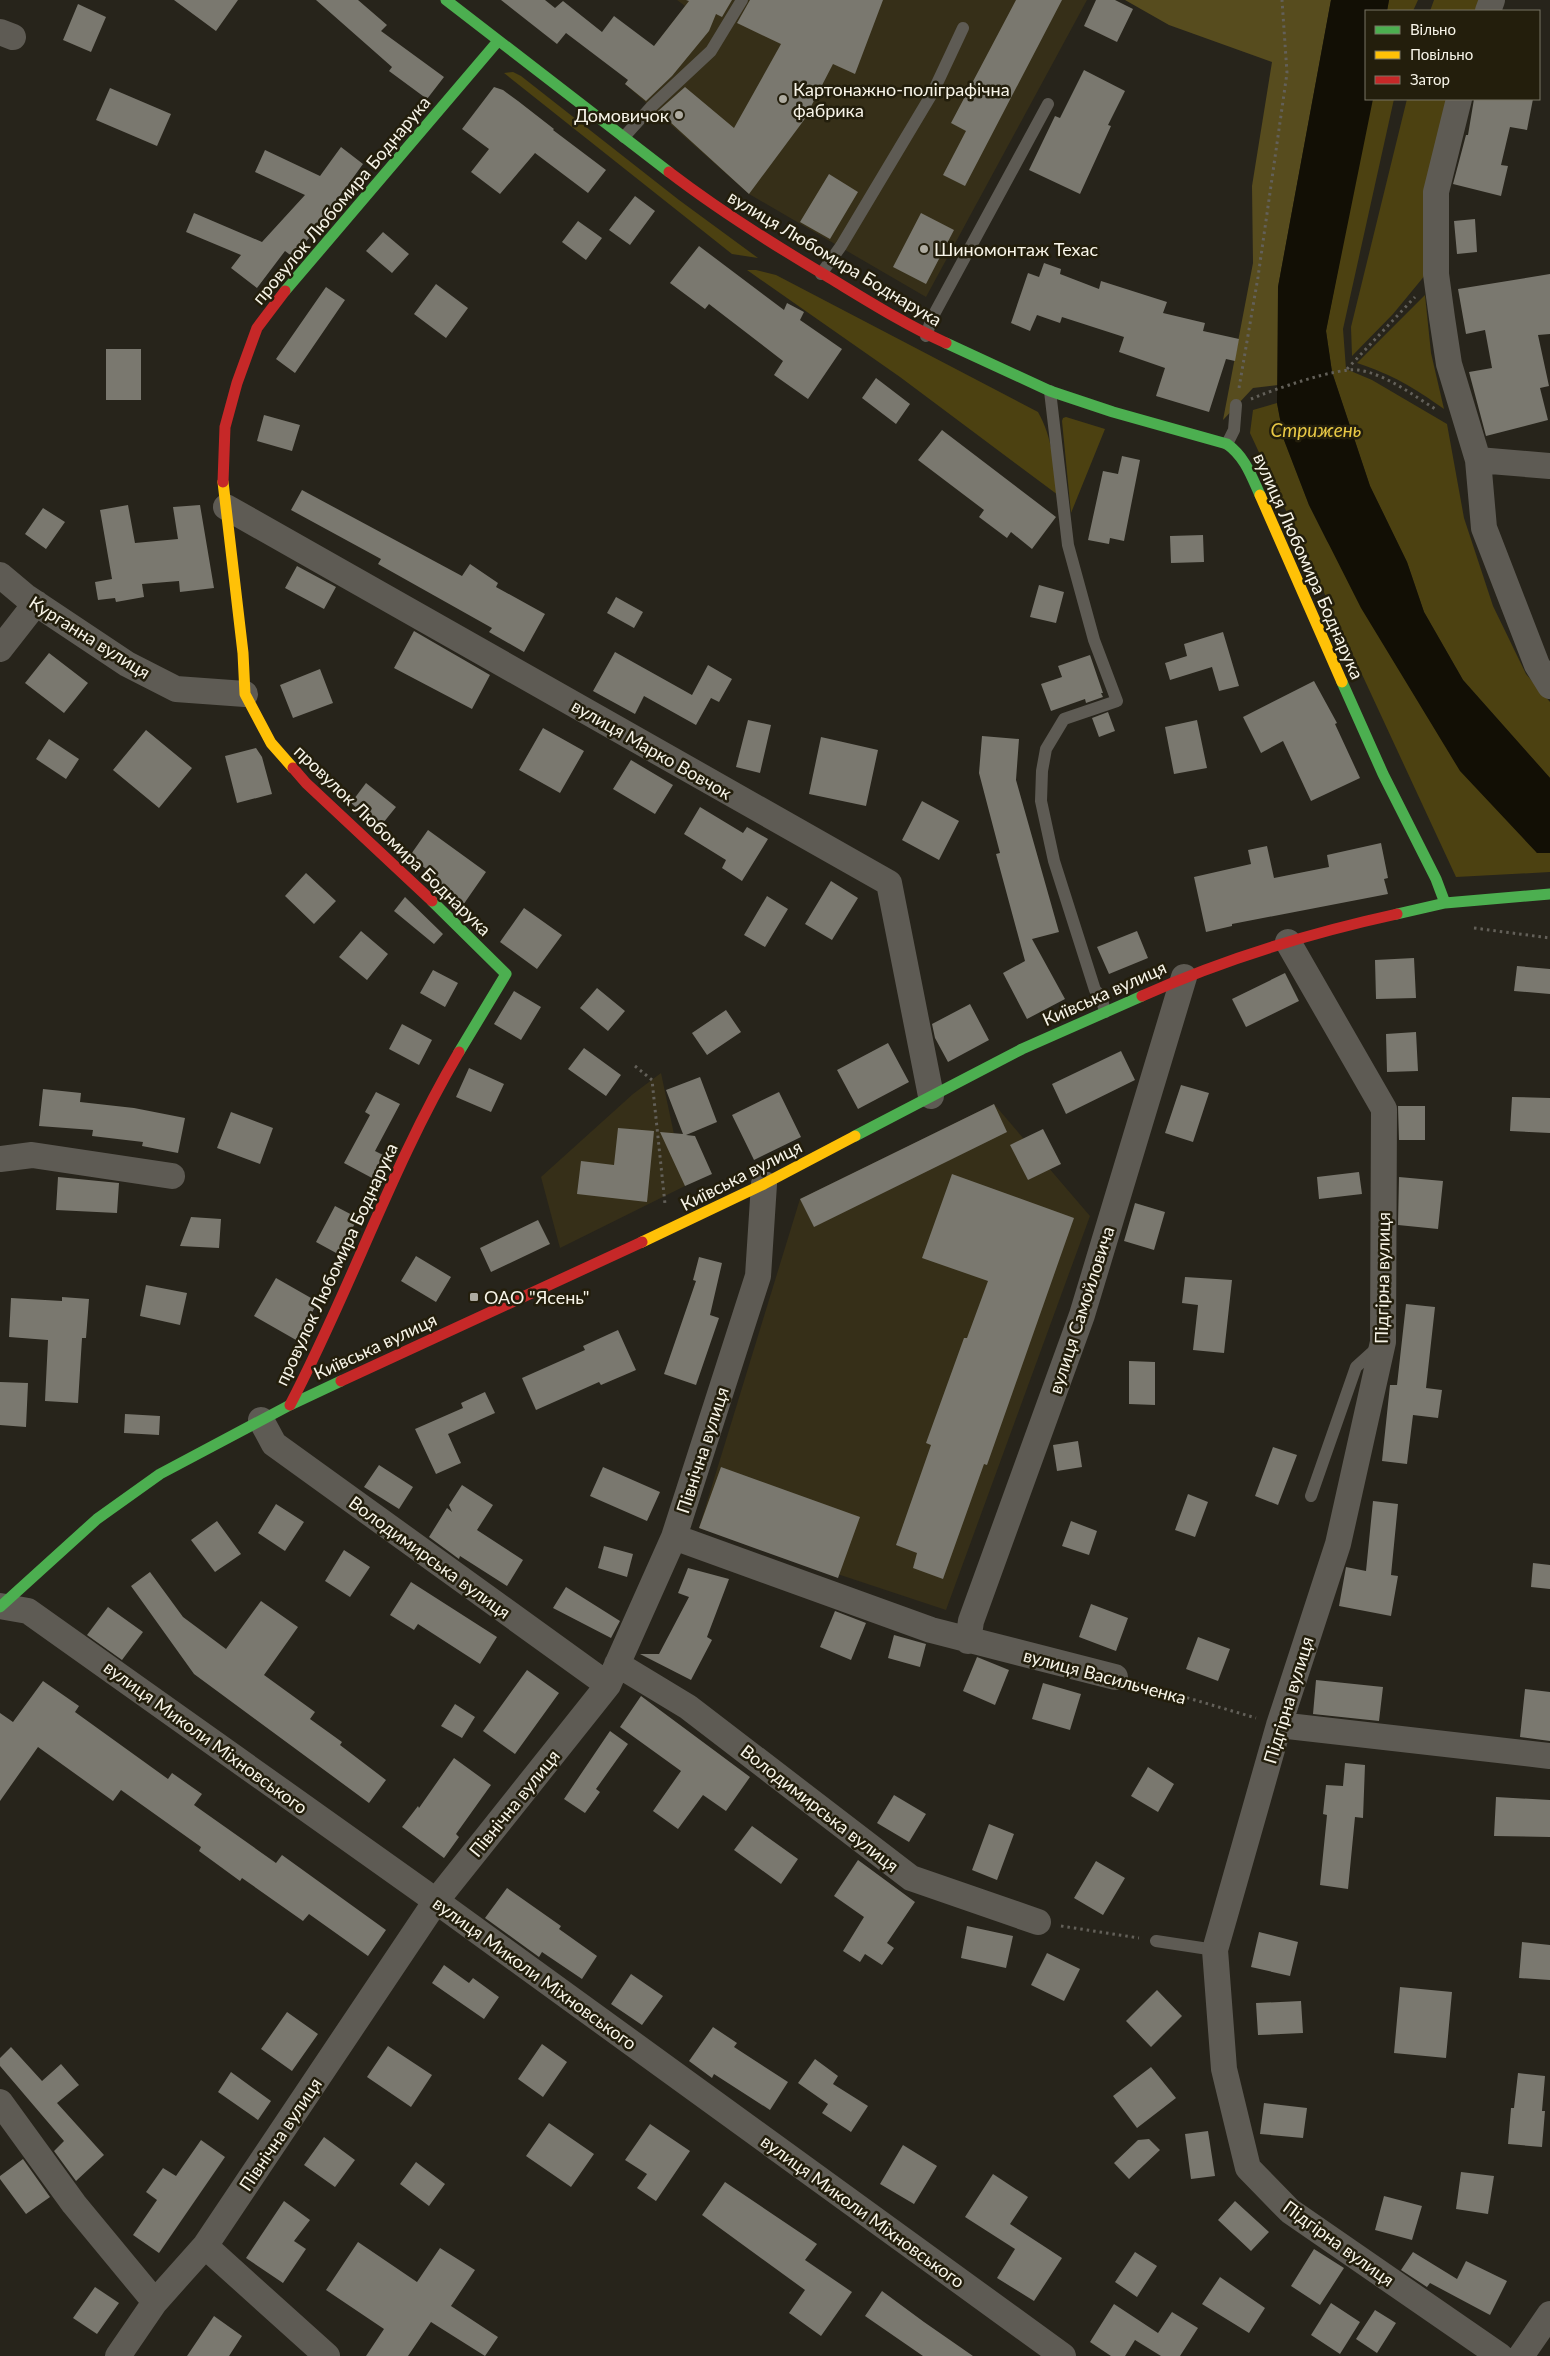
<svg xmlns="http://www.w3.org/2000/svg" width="1550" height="2356" font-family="Lato,sans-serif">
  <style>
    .built { fill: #362f18 }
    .green { fill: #4c4111 }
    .forest { fill: #574c1e }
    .water { fill: #120f05 }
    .building { fill: #7a786f }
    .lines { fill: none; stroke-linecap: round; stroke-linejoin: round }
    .path { stroke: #636059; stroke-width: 3; stroke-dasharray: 2.5 4; stroke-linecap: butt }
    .lane { stroke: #5e5b54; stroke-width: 12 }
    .street { stroke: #5e5b54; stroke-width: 26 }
    .fast { stroke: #4caf50; stroke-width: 11 }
    .slow { stroke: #ffc107; stroke-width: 11 }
    .jam { stroke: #c62828; stroke-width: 11 }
    .poi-dot { fill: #aeaba0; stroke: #231e0c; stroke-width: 2 }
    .labels { text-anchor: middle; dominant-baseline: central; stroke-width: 5; stroke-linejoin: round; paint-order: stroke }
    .poi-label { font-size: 18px; fill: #f7f4e8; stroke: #231e0c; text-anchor: start }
    .street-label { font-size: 18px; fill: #f7f4e8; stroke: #231e0c }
    .water-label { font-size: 19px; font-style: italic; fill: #e8c845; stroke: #231e0c }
  </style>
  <rect width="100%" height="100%" fill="#27241b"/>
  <path class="built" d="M677,0H1087L926,297L749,194L625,84L685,6Z
    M661,1073L685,1186L560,1248L541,1177L633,1094Z
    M994,1104L1090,1216L946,1610L699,1528L800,1199Z"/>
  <path class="green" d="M1389,0H1418L1413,11H1387Z
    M1434,0H1484L1480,11H1430Z
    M513,72L521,76L679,200L758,258L732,254L504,73Z
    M1371,99H1394L1343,329L1346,369L1372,380L1447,424L1464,518L1493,606L1526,674L1550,702V778L1463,680L1424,612L1407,562L1370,486L1332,372L1326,331Z
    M1407,99H1452L1426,274L1393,314L1352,356L1351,327Z
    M747,270H756L776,275L1038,412C1053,438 1054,467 1058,495L900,377Z
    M1425,295L1431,353L1444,409C1413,387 1393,375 1357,363Z
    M1277,403L1284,440L1309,505L1327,541L1537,853H1550V872L1456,877L1250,433L1253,410Z
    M1066,417L1105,429L1071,513L1062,421L1063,418Z"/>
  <path class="forest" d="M1125,0H1331L1278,287V385L1253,388L1223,420L1253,263L1252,186L1272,62L1169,25Z"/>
  <path class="water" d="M1331,0H1389L1387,11H1366V99H1373L1326,331L1332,372L1370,486L1407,562L1424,612L1463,680L1550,778V853H1537L1460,771L1361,608L1309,505L1284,440L1277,403L1278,287Z"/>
  <path class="building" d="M174,0H238L216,31Z
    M316,0H358L387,25L381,31L444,77L427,99L389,71L392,67Z
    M501,0H545L555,8L563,1L602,32L614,16L654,46L689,1L686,0H732L722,17L716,14L709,31L672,76L646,101L625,84L628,80L566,33L557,44Z
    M750,0H883L855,74L833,64L804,120L749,194L658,111L685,87L734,128L781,44L737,23Z
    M1016,0H1062L965,186L943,175L966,131L951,123Z
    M1096,0H1115L1133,9L1117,42L1084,26Z
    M78,4L106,17L91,52L63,40Z
    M1084,70L1125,91L1108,125L1111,126L1080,194L1029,170L1055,116L1060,118Z
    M494,87L503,90L518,101L554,129L553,130L606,170L588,193L535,153L500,194L471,172L489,149L462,129Z
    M110,88L171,114L157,146L96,120Z
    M1474,99H1533L1527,130L1510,127L1501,165L1508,166L1501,196L1453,184L1466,135H1468Z
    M341,147L363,164L334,204L337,205L293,257L285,251L257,288L231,268L241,255L186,232L194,213L262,242L305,195L255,172L265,150L320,176Z
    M829,174L858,192L830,239L800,222Z
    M635,196L655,211L630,245L609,230Z
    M921,213L954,230L926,284L893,267Z
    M1475,219L1477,252L1457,254L1454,221Z
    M578,221L602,238L586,260L562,242Z
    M383,232L409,254L392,273L366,251Z
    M699,246L784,310L787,303L804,312L800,320L842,349L808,399L774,375L783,361L709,304L705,309L670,283Z
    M1044,263L1061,269L1060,274L1099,289L1101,281L1167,302L1163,313L1205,323L1203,331L1239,339L1235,361L1226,359L1209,412L1156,396L1165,368L1119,352L1124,337L1062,317L1060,323L1037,315L1030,331L1011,323L1028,273L1039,277Z
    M1550,274V334L1538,335L1549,386L1540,388L1548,420L1486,436L1469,372L1492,368L1485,330L1466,334L1458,289Z
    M436,284L468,308L446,338L414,314Z
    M326,287L345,300L295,373L276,359Z
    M106,349H141V400H106Z
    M876,378L910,404L896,424L862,398Z
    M264,415L300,425L292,451L257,441Z
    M942,430L1056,517L1032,549L1011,532L1007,538L979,517L984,510L918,460Z
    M1122,456L1140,460L1124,541L1110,538L1109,544L1088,540L1103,471L1118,474Z
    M302,490L462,576L470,564L498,583L496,587L545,614L524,652L489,632L492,628L378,564L381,559L291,510Z
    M128,505L135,543L178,539L173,507L200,505L214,588L180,592L179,581L142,584L144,597L116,602L115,598L98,600L95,582L112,579L100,510Z
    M43,508L65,522L46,549L25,534Z
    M1203,535L1204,562L1171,563L1170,536Z
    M297,566L336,587L324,609L285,588Z
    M1039,585L1064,592L1056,623L1030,617Z
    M616,597L643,612L634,628L607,613Z
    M414,631L490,675L472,709L394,668Z
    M1223,632L1239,686L1219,691L1212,667L1170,680L1165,663L1187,656L1184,644Z
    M615,652L692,695L708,665L732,679L719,702L711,698L696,725L644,696L635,714L593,691Z
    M49,653L88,683L64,713L25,683Z
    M1090,655L1103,693H1101L1103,697L1086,703L1085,699L1051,711L1041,684L1062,677L1058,666Z
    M320,669L333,703L293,718L280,685Z
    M1314,681L1337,723L1335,724L1360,778L1311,801L1283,741L1261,753L1243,717Z
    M1108,712L1115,731L1099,737L1092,718Z
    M748,720L771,725L760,773L736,767Z
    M1197,720L1207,768L1174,774L1165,727Z
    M543,728L584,751L560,793L519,770Z
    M146,730L192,768L159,808L113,770Z
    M982,736L1019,739L1016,780L1059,932L1032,939L1065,999L1027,1019L1003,973L1025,961L996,854L1000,853L979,773Z
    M821,737L878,750L866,806L809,794Z
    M49,739L79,759L66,779L36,759Z
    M256,748L262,757L272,794L237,803L225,756Z
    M631,760L673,785L655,814L613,789Z
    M366,783L396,807L379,828L351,803Z
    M922,801L959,821L939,860L902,840Z
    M700,807L743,833L747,827L768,839L742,881L722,868L726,860L684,834Z
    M428,830L486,872L461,908L426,873L428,870L409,857Z
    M1381,843L1388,878L1384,879L1388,894L1232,924V926L1206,932L1194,877L1251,864L1248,850L1267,846L1274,878L1329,867L1327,855Z
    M306,873L336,901L314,924L285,896Z
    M831,881L858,898L832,940L805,924Z
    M767,896L788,909L765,947L744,935Z
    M405,897L443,934L434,944L394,911Z
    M524,908L562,935L537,969L500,942Z
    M361,931L388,954L367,980L339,957Z
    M1137,931L1148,958L1109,974L1097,947Z
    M1414,958L1416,998L1376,999L1375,960Z
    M1517,966L1550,969V994L1514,991Z
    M433,970L458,983L445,1007L420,993Z
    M1285,973L1299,1001L1246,1027L1232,999Z
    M597,988L625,1011L608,1031L580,1008Z
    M514,991L541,1007L521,1040L494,1024Z
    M970,1004L989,1040L948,1062L935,1038L932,1024Z
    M726,1010L741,1032L707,1055L692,1033Z
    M402,1024L432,1040L419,1065L389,1049Z
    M1416,1032L1418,1071L1387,1072L1386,1034Z
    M888,1043L909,1082L858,1109L837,1070Z
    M584,1048L621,1075L606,1096L568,1069Z
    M1121,1051L1135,1080L1066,1114L1052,1084Z
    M469,1068L504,1084L491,1112L456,1097Z
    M700,1077L717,1122L686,1135L695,1136L712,1174L685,1186L660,1132L683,1134L666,1090Z
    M1181,1085L1209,1093L1193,1142L1165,1133Z
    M43,1089L81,1093L80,1102L134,1108L185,1118L178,1153L142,1146L143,1142L92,1136L93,1130L39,1126Z
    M376,1092L400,1104L375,1151L383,1155L372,1178L344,1163L370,1115L365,1112Z
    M779,1092L801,1137L754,1160L732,1115Z
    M1512,1097L1550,1098V1133L1510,1131Z
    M994,1104L1007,1132L814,1227L800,1199Z
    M1398,1106H1425V1140H1399Z
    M231,1112L273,1128L260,1164L217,1148Z
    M618,1128L654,1131L647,1202L577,1194L581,1161L614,1165Z
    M1043,1129L1061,1164L1028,1180L1010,1145Z
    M1359,1172L1362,1194L1319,1199L1317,1177Z
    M952,1174L1074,1218L987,1465L984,1464L943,1579L913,1568L917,1553L896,1545L931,1445L926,1443L964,1338H967L988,1281L922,1258Z
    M58,1177L119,1183L117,1213L56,1210Z
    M1399,1177L1443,1181L1438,1229L1398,1225Z
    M1135,1203L1165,1212L1154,1250L1124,1241Z
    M335,1206L358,1218L338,1254L316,1242Z
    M191,1217L221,1219L219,1248L180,1246Z
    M538,1220L550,1244L491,1272L480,1248Z
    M416,1256L451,1277L436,1302L401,1281Z
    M699,1257L722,1263L710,1315L719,1318L696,1385L664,1374L696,1281L693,1280Z
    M1185,1277L1232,1280L1224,1353L1193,1350L1198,1305L1182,1303Z
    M276,1278L318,1302L296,1340L254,1316Z
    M146,1285L187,1293L180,1325L140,1316Z
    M62,1297L89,1299L86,1338H82L78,1403L45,1401L48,1340L9,1337L11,1298L62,1301Z
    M1406,1304L1435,1307L1426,1388L1442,1390L1438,1418L1413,1415L1407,1464L1382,1461L1390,1385H1397Z
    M618,1330L636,1370L601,1385L599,1382L536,1410L522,1378L585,1350L583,1346Z
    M1129,1361L1155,1362V1405L1129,1404Z
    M0,1382L28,1383L26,1427L0,1425Z
    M485,1392L495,1413L448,1434L461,1463L436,1474L415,1429L463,1408L461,1403Z
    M125,1414L160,1416L159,1435L124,1433Z
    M1078,1441L1082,1467L1057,1471L1053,1445Z
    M1273,1447L1297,1455L1278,1505L1255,1496Z
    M379,1465L413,1487L399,1509L364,1487Z
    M603,1467L660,1492L647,1521L590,1496Z
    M721,1467L860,1517L838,1578L699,1528Z
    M462,1485L493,1505L477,1530L523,1560L507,1586L460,1556L459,1559L429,1537L447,1508L452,1512L449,1505Z
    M1188,1494L1208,1502L1195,1537L1175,1530Z
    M1373,1501L1398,1504L1391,1575L1398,1576L1391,1616L1339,1606L1346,1567L1366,1571Z
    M276,1504L304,1522L285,1551L258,1533Z
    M217,1521L241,1554L215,1572L191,1540Z
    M1071,1521L1097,1531L1089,1555L1062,1546Z
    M604,1546L633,1554L627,1577L598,1568Z
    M344,1550L370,1567L350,1597L325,1581Z
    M1533,1563L1550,1565V1589L1531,1587Z
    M688,1568L729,1579L707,1637L712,1640L691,1680L640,1654H659L689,1597L678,1593Z
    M150,1572L183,1617L226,1649L261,1601L298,1627L264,1675L315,1712L310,1719L342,1742L340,1745L386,1780L369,1803L194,1674L131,1586Z
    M411,1582L497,1637L480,1664L418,1624L414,1630L390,1615Z
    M566,1587L620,1621L611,1638L553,1608Z
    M1091,1604L1128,1618L1116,1651L1079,1637Z
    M108,1607L143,1632L122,1660L87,1635Z
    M835,1611L866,1623L851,1660L820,1647Z
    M894,1635L926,1644L920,1667L888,1658Z
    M1198,1637L1230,1649L1218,1681L1186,1669Z
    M977,1657L1009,1670L995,1705L963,1691Z
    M527,1670L559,1693L515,1754L483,1731Z
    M1316,1680L1383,1687L1379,1721L1313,1714Z
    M43,1681L79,1706L75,1712L168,1779L172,1773L202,1794L194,1805L276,1863L282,1855L386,1930L368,1956L309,1914L303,1921L242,1878L240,1881L199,1851L201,1847L121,1790L113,1801L38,1747L0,1801V1713L13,1722Z
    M1043,1683L1081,1694L1070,1730L1032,1719Z
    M1525,1689L1550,1692V1741L1520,1737Z
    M641,1696L750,1777L726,1811L703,1795L678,1829L653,1811L681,1771L620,1727Z
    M455,1704L475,1717L462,1738L441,1726Z
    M610,1731L628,1744L596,1789L600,1792L585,1813L564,1799Z
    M454,1758L491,1785L456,1834L459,1837L444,1858L402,1827L418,1806L419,1808Z
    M1345,1763L1365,1765L1363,1818L1355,1817L1348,1889L1320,1885L1327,1815L1323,1814L1326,1785L1343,1786Z
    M1148,1767L1174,1784L1158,1812L1131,1796Z
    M894,1795L926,1814L909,1842L877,1823Z
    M1496,1797L1550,1800V1837L1494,1836Z
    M989,1824L1014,1834L997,1880L972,1870Z
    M752,1826L798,1859L781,1884L734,1850Z
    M858,1860L915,1902L887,1943L894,1948L882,1965L865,1954L860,1962L843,1951L864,1917L834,1896Z
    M1096,1861L1125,1878L1103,1915L1074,1898Z
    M507,1888L561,1926L559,1929L597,1956L582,1979L542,1952L539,1957L485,1918Z
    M967,1926L1013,1936L1006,1968L961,1958Z
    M1259,1932L1298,1942L1290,1976L1251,1967Z
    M1522,1942L1550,1945V1980L1519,1978Z
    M1047,1953L1080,1969L1064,2001L1031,1985Z
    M444,1965L469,1983L473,1978L499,1997L484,2019L432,1983Z
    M631,1974L663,1996L642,2025L611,2004Z
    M1400,1987L1452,1992L1446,2058L1394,2053Z
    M1157,1990L1182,2016L1151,2047L1126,2021Z
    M1301,2001L1303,2033L1258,2035L1256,2003Z
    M287,2012L318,2034L292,2071L261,2049Z
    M713,2027L737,2043L734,2047L788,2082L770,2110L714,2074L712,2078L689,2061Z
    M542,2044L567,2062L543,2097L518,2079Z
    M388,2046L432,2075L411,2107L367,2077Z
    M11,2047L42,2081L61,2064L79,2085L57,2103L104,2155L76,2181L54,2151L64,2141L0,2066V2058Z
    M815,2059L838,2076L833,2084L868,2106L851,2132L822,2113L828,2104L798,2083Z
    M1151,2067L1176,2098L1137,2128L1113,2096Z
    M231,2072L271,2101L258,2120L218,2092Z
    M1518,2073L1545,2076L1542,2111H1545L1542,2147L1508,2144L1511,2108H1514Z
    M1264,2103L1307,2108L1303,2138L1260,2134Z
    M549,2123L594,2154L571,2187L526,2156Z
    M650,2124L690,2151L656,2201L637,2188L647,2174L625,2160Z
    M1208,2131L1215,2176L1191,2179L1185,2134Z
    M324,2137L355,2160L335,2187L304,2165Z
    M1149,2139L1160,2150L1129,2179L1114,2163L1138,2140Z
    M201,2140L225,2157L159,2253L133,2235L157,2200L146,2192L163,2168L176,2176Z
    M903,2145L937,2166L914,2204L880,2184Z
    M23,2159L50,2197L26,2214L0,2179V2176Z
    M416,2162L445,2184L429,2206L400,2184Z
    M1461,2172L1494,2176L1488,2214L1456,2209Z
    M993,2174L1028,2197L1010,2224L1062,2258L1034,2301L997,2278L1015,2249L965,2217Z
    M725,2182L817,2244L805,2260L852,2292L821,2336L789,2313L805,2290L702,2215Z
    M1384,2196L1422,2206L1412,2240L1375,2230Z
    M284,2201L310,2220L294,2241L306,2249L283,2283L246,2258Z
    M1235,2201L1269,2232L1251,2251L1218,2220Z
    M358,2242L417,2282L440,2248L475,2270L451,2306L498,2337L485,2356L431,2322L408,2356H366L384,2329L326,2290Z
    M1314,2249L1344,2268L1320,2305L1291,2286Z
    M1135,2252L1157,2266L1137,2297L1115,2282Z
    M1413,2252L1457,2279L1466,2261L1507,2281L1490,2315L1430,2283L1427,2287L1401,2270Z
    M1220,2277L1265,2308L1249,2333L1202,2304Z
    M95,2287L119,2303L97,2334L73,2318Z
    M882,2291L924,2322L973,2356H923L865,2316Z
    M1331,2303L1360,2322L1340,2354L1311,2335Z
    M1114,2304L1158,2333L1172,2312L1198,2328L1180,2356H1161L1135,2340L1125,2356H1111L1090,2342Z
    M1375,2310L1396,2323L1377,2353L1356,2339Z
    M214,2316L242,2336L229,2356H187Z"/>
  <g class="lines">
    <path class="path" d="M1347,369L1415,297
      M1239,388L1258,277L1287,73L1282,0
      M1251,399C1272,390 1338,367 1358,370C1386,374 1414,396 1437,410
      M1474,928L1550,938
      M635,1066L652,1080L665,1204
      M1137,1683L1256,1718
      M1061,1926L1139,1938"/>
    <path class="lane" d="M624,137L651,107L711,51L742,0
      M821,274L841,246L933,92L963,28
      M926,336L932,318L1048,104
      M1050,391L1068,545L1094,640L1117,701L1064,719L1046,749L1042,771L1041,801L1054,861L1095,990L1101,996L1105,1012
      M1227,444L1234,430L1236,405
      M1311,1496L1356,1367L1377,1348
      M1156,1941L1215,1950"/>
    <path class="street" d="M1488,11L1492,0
      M0,32L13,37
      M1459,99L1436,192V274L1442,318L1449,364L1478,460L1484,528L1537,665L1550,686
      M1478,460L1550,466
      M226,507L889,883L931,1096
      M0,575L25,596L127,664L176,689L245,694
      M0,649L36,603
      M1288,942L1384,1109L1383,1342L1338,1544L1279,1725L1215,1950L1224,2069L1248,2168L1290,2211L1500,2356
      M0,1159L32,1155L172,1176
      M261,1420L274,1444L608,1685
      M674,1537L931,1630L1115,1677
      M0,1606L28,1611L436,1901L1063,2356
      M968,1641L971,1621L1082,1315L1184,977
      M617,1664L688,1707L911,1878L1038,1922
      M1279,1725L1550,1756
      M0,2102L74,2204L155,2302
      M205,2246L327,2356
      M118,2356L155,2302L205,2246L436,1901L608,1685L674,1537L758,1276L764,1184
      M1521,2356L1550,2314"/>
    <path class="fast" d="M446,0L669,172
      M285,291L498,41
      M946,343L1050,391L1113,412L1227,444C1245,457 1251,475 1260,495
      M1342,682L1383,774L1436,879L1445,903
      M432,901L506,974L459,1052
      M1397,914L1445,903L1550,894
      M855,1136L1022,1049L1142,996
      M0,1607L97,1519L160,1474L290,1405L341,1381"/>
    <path class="slow" d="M223,482L243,653L245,694L271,743L293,768
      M1260,495L1342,682
      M642,1242L764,1184L855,1136"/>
    <path class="jam" d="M669,172C720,211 774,245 830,278C868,301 906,325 946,343
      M223,482L225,427L237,383L257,328L285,291
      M293,768L306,783L432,901
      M1142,996C1224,959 1310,933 1397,914
      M341,1381L642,1242
      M290,1405C351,1289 392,1165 459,1052"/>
  </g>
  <g class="poi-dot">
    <circle cx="783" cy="99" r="5"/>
    <circle cx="679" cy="115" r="5"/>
    <circle cx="924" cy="249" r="5"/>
    <rect x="469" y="1292" width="10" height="10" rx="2.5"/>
  </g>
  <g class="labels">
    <g class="poi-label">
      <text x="793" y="89">Картонажно-поліграфічна<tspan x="793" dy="21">фабрика</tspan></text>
      <text x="669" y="115" text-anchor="end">Домовичок</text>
      <text x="934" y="249">Шиномонтаж Техас</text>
      <text x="484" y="1297">ОАО "Ясень"</text>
    </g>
    <g class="street-label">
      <text transform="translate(341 200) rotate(-50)">провулок Любомира Боднарука</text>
      <text transform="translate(835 258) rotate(31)">вулиця Любомира Боднарука</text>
      <text transform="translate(1309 566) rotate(66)">вулиця Любомира Боднарука</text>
      <text transform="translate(90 637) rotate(32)">Курганна вулиця</text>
      <text transform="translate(652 749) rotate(30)">вулиця Марко Вовчок</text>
      <text transform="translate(393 840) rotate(44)">провулок Любомира Боднарука</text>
      <text transform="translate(1104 993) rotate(-24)">Київська вулиця</text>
      <text transform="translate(741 1175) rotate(-27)">Київська вулиця</text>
      <text transform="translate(336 1264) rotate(-65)">провулок Любомира Боднарука</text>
      <text transform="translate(1382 1278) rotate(-89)">Підгірна вулиця</text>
      <text transform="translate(1081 1310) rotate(-72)">вулиця Самойловича</text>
      <text transform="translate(375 1346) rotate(-25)">Київська вулиця</text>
      <text transform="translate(702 1450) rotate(-72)">Північна вулиця</text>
      <text transform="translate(430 1557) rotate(36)">Володимирська вулиця</text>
      <text transform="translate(1105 1676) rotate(15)">вулиця Васильченка</text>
      <text transform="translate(1288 1700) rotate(-73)">Підгірна вулиця</text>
      <text transform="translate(206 1737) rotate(36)">вулиця Миколи Міхновського</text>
      <text transform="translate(514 1803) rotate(-51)">Північна вулиця</text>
      <text transform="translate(820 1808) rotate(38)">Володимирська вулиця</text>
      <text transform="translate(535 1973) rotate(36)">вулиця Миколи Міхновського</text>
      <text transform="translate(280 2134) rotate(-56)">Північна вулиця</text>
      <text transform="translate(863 2211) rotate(36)">вулиця Миколи Міхновського</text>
      <text transform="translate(1339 2243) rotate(36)">Підгірна вулиця</text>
    </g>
    <g class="water-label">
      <text x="1316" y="429">Стрижень</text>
    </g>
  </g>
  <rect x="1365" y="10" width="175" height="90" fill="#231e0c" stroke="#787464"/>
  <rect x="1375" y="26" width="25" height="8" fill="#4caf50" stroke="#787464"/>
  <text x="1410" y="35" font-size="15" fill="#f7f4e8">Вільно</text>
  <rect x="1375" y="51" width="25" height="8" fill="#ffc107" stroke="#787464"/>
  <text x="1410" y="60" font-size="15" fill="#f7f4e8">Повільно</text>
  <rect x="1375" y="76" width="25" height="8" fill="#c62828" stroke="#787464"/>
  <text x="1410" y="85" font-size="15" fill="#f7f4e8">Затор</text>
</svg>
